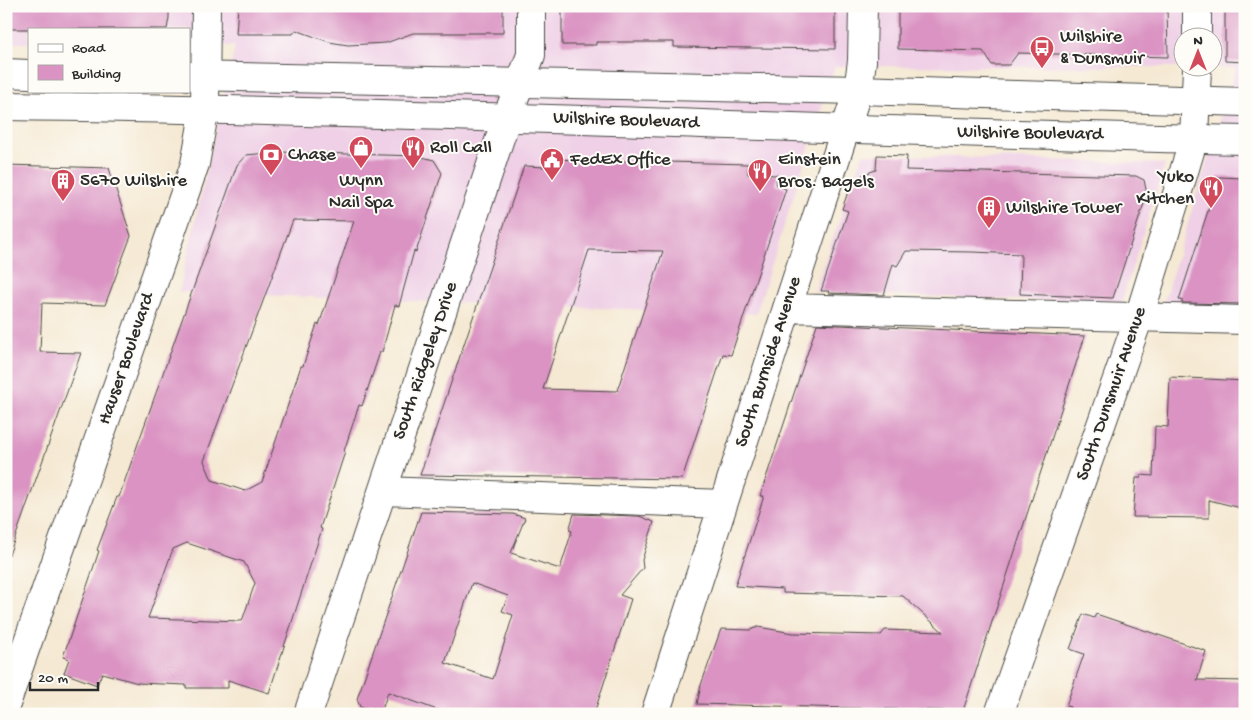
<svg xmlns="http://www.w3.org/2000/svg" width="1251" height="720" font-family="'Gochi Hand',sans-serif">
  <style>
    .built { fill: #efd0e6 }
    .building { fill: #da93c2; fill-rule: evenodd }
    .lines { fill: none; stroke-linecap: round; stroke-linejoin: round }
    .minor-casing { stroke: #494844; stroke-width: 30 }
    .major-casing { stroke: #494844; stroke-width: 30 }
    .minor { stroke: #fff; stroke-width: 28 }
    .major { stroke: #fff; stroke-width: 28 }
    .labels { text-anchor: middle; dominant-baseline: central; stroke-width: 4; stroke-linejoin: round; paint-order: stroke }
    .poi-label { font-size: 19px; fill: #2b2b2b; stroke: #fdfcf7; text-anchor: start }
    .street-label { font-size: 19px; fill: #2b2b2b; stroke: #fdfcf7 }
  </style>
  <rect width="100%" height="100%" fill="#fdfcf7"/>
  <filter id="ink" filterUnits="userSpaceOnUse"><feTurbulence type="fractalNoise" baseFrequency=".02" numOctaves="2"/><feDisplacementMap in="SourceGraphic" scale="10" xChannelSelector="R" yChannelSelector="G"/><feConvolveMatrix kernelMatrix="1 2 1 2 8 2 1 2 1" color-interpolation-filters="sRGB"/></filter>
  <filter id="wash" filterUnits="userSpaceOnUse"><feTurbulence type="fractalNoise" baseFrequency=".0096" numOctaves="4" result="noise"/><feDisplacementMap in="SourceGraphic" scale="20" xChannelSelector="R" yChannelSelector="G"/><feGaussianBlur stdDeviation="1.12" result="paint"/><feColorMatrix in="noise" values="0 0 0 0 0 0 0 0 0 0 0 0 0 0 0 0 0 1.4 0 .05"/><feComposite in="paint" operator="in"/></filter>
  <g filter="url(#wash)">
    <rect width="100%" height="100%" fill="#f5e9d3"/>
    <path class="built" d="M6,6H1245V311L1161,310L1236,68H1199H1214V38H1184L1183,67L835,66L756,314L179,292L235,46L189,45V29H29V43H6Z
      M863,154L1165,164L1121,304L814,292Z"/>
    <g id="blocks">
      <path class="building" d="M6,6H169V18L167,29H6Z
        M238,6H503V33H413L386,43L348,45L329,42L296,30L293,34H236Z
        M567,6H835V49L674,47V42H596V45H562V10H567Z
        M898,6H1167L1168,57L1018,53L1009,65H992L983,51L898,49Z
        M1225,6H1245V62L1225,61Z
        M278,152L418,156L434,160L442,173L416,252L414,251L399,306L395,305L382,352H380L362,406L359,405L344,451L345,452L320,528L322,529L269,693L228,680V688H186V685L138,683L102,673L97,685L64,673L69,659L63,657L99,551L97,550L117,497H119L237,165L246,155ZM293,220L354,221L319,325L317,324L303,366H301L262,482L245,491L212,480L204,461ZM187,543L244,562L255,583L242,621L148,618L173,549Z
        M877,155L907,156L906,170L1136,176L1144,180L1147,194L1113,298L1020,294L1021,254L972,252L906,251L897,266L893,264L884,295L828,293L829,291H821L848,211L842,209L850,186L864,174L876,170Z
        M547,159L748,164V174L777,175L776,185L786,189L731,355L723,354L682,479L420,475L524,166L547,167ZM589,250L663,251L617,391L543,389Z
        M6,165L109,168L131,236L105,305L42,303L40,352L81,353L9,555H6Z
        M1219,177L1245,178V304L1182,303V300H1179Z
        M817,324L1085,336L963,711L697,704L701,685L721,629L750,630L758,627L793,633L881,635L885,630L943,632L903,596L783,593V589L735,586L764,496H760Z
        M1170,377L1245,381V509L1209,500V518L1133,517L1136,478H1141V475L1153,476L1155,426L1168,427Z
        M421,512L513,514L525,518L511,553L560,569L572,531L569,530L574,514L639,516L654,522L642,560L643,568L620,595L631,599L594,714H448L388,692L382,710L373,707L372,711L360,707L357,699ZM472,583L508,596L502,611L513,615L493,679L445,663Z
        M1083,614L1094,618L1096,614L1206,651L1197,680L1245,681V714H1067L1070,707L1066,706L1084,654L1070,649Z"/>
    </g>
  </g>
  <g filter="url(#ink)">
    <use href="#blocks" fill-opacity="0" stroke="#494844" stroke-width="1"/>
    <g class="lines">
      <defs>
        <path id="minor" d="M1197,38V6
          M787,308L1245,320
          M383,491L723,504
          M6,704L195,164L205,108L206,6
          M308,714L507,117L531,55V6
          M655,714L858,90L862,61L863,6
          M999,714L1139,317L1182,178L1194,138L1197,68"/>
        <path id="major" d="M6,73L29,74
          M189,76L858,90L1245,102
          M6,106C419,111 832,131 1245,140"/>
      </defs>
      <use href="#minor" class="minor-casing"/>
      <use href="#major" class="major-casing"/>
      <use href="#minor" class="minor"/>
      <use href="#major" class="major"/>
    </g>
  </g>
  <defs>
    <symbol id="bus-pin" viewBox="-11 -11 22 30"><path d="M0 17L-7.5 6A9.5 9.5 0 1 1 7.5 6Z" fill="#d1495b" stroke="#fdfcf7"/><path d="M-5-6H5V4H4V6H2V4H-2V6H-4V4H-5ZM-3.5-4V0h7V-4ZM-3.5 1.2v1.5H-2V1.2ZM2 1.2v1.5H3.5V1.2Z" fill="#fff"/></symbol>
    <symbol id="shop-pin" viewBox="-11 -11 22 30"><path d="M0 17L-7.5 6A9.5 9.5 0 1 1 7.5 6Z" fill="#d1495b" stroke="#fdfcf7"/><path d="M-5-2.5h2.3a2.7 3.5 0 0 1 5.4 0H5L5.5 6h-11ZM-1.5-2.5h3a1.5 2.3 0 0 0-3 0Z" fill="#fff"/></symbol>
    <symbol id="restaurant-pin" viewBox="-11 -11 22 30"><path d="M0 17L-7.5 6A9.5 9.5 0 1 1 7.5 6Z" fill="#d1495b" stroke="#fdfcf7"/><path d="M-5-6h1v4h1v-4h1v4h1v-4h1v5L-1.5 .5V6h-2V.5L-5-1ZM5-6V6H3V1.5H1.5Q1.5-4 5-6Z" fill="#fff"/></symbol>
    <symbol id="bank-pin" viewBox="-11 -11 22 30"><path d="M0 17L-7.5 6A9.5 9.5 0 1 1 7.5 6Z" fill="#d1495b" stroke="#fdfcf7"/><path d="M-6-4H6V4H-6ZM0-2.3a2.3 2.3 0 1 0 0 4.6a2.3 2.3 0 1 0 0-4.6Z" fill="#fff"/></symbol>
    <symbol id="civic-pin" viewBox="-11 -11 22 30"><path d="M0 17L-7.5 6A9.5 9.5 0 1 1 7.5 6Z" fill="#d1495b" stroke="#fdfcf7"/><path d="M-.6-6.5H3V-4.5H.6V-3L4-1V1h2V6H-6V1h2V-1L-.6-3ZM-1.2 2.5V6h2.4V2.5Z" fill="#fff"/></symbol>
    <symbol id="building-pin" viewBox="-11 -11 22 30"><path d="M0 17L-7.5 6A9.5 9.5 0 1 1 7.5 6Z" fill="#d1495b" stroke="#fdfcf7"/><path d="M-4-6H4V6H1V3H-1V6H-4ZM-2.5-4.3h1.7v1.8h-1.7ZM.8-4.3h1.7v1.8H.8ZM-2.5-1h1.7V.8h-1.7ZM.8-1h1.7V.8H.8Z" fill="#fff"/></symbol>
  </defs>
  <g fill-rule="evenodd">
    <use href="#bus-pin" x="1028" y="34" width="28" height="38"/>
    <use href="#shop-pin" x="347" y="134" width="28" height="38"/>
    <use href="#restaurant-pin" x="399" y="134" width="28" height="38"/>
    <use href="#bank-pin" x="257" y="141" width="28" height="38"/>
    <use href="#civic-pin" x="538" y="146" width="28" height="38"/>
    <use href="#restaurant-pin" x="746" y="157" width="28" height="38"/>
    <use href="#building-pin" x="49" y="167" width="28" height="38"/>
    <use href="#restaurant-pin" x="1197" y="174" width="28" height="38"/>
    <use href="#building-pin" x="975" y="194" width="28" height="38"/>
  </g>
  <g class="labels">
    <g class="poi-label">
      <text x="1060" y="37">Wilshire<tspan x="1060" dy="22">&amp; Dunsmuir</tspan></text>
      <text x="430" y="148">Roll Call</text>
      <text x="288" y="155">Chase</text>
      <text x="570" y="160">FedEx Office</text>
      <text x="778" y="160">Einstein<tspan x="778" dy="22">Bros. Bagels</tspan></text>
      <text x="1194" y="177" text-anchor="end">Yuko<tspan x="1194" dy="22">Kitchen</tspan></text>
      <text x="80" y="181">5670 Wilshire</text>
      <text x="361" y="181" text-anchor="middle">Wynn<tspan x="361" dy="22">Nail Spa</tspan></text>
      <text x="1006" y="208">Wilshire Tower</text>
    </g>
    <g class="street-label">
      <text transform="translate(626 121) rotate(2)">Wilshire Boulevard</text>
      <text transform="translate(1030 134) rotate(1)">Wilshire Boulevard</text>
      <text transform="translate(127 359) rotate(-71)">Hauser Boulevard</text>
      <text transform="translate(426 361) rotate(-71)">South Ridgeley Drive</text>
      <text transform="translate(769 362) rotate(-72)">South Burnside Avenue</text>
      <text transform="translate(1112 394) rotate(-71)">South Dunsmuir Avenue</text>
    </g>
  </g>
  <rect width="1251" height="720" fill="none" stroke="#fdfcf7" stroke-width="25"/>
  <rect x="28" y="28" width="162" height="65" fill="#fdfcf7" stroke="#a9a8a5"/>
  <rect x="38" y="44" width="25" height="8" fill="#ffffff" stroke="#a9a8a5"/>
  <text x="72" y="52" font-size="15" fill="#2b2b2b">Road</text>
  <rect x="38" y="65" width="25" height="15" fill="#da93c2" stroke="#a9a8a5"/>
  <text x="72" y="78" font-size="15" fill="#2b2b2b">Building</text>
  <g transform="translate(1198 52)"><circle r="24" fill="#fdfcf7" stroke="#a9a8a5"/>
  <path d="M0-4L9 19L0 12L-9 19Z" fill="#d1495b"/>
  <text y="-8" font-size="14" font-weight="bold" text-anchor="middle" fill="#2b2b2b">N</text>
  </g>
  <path d="M30 682v8h68v-8" fill="none" stroke="#2b2b2b" stroke-width="2.5"/>
  <text x="38" y="682" font-size="15" fill="#2b2b2b" stroke="#fdfcf7" stroke-width="4" paint-order="stroke">20 m</text>
</svg>
